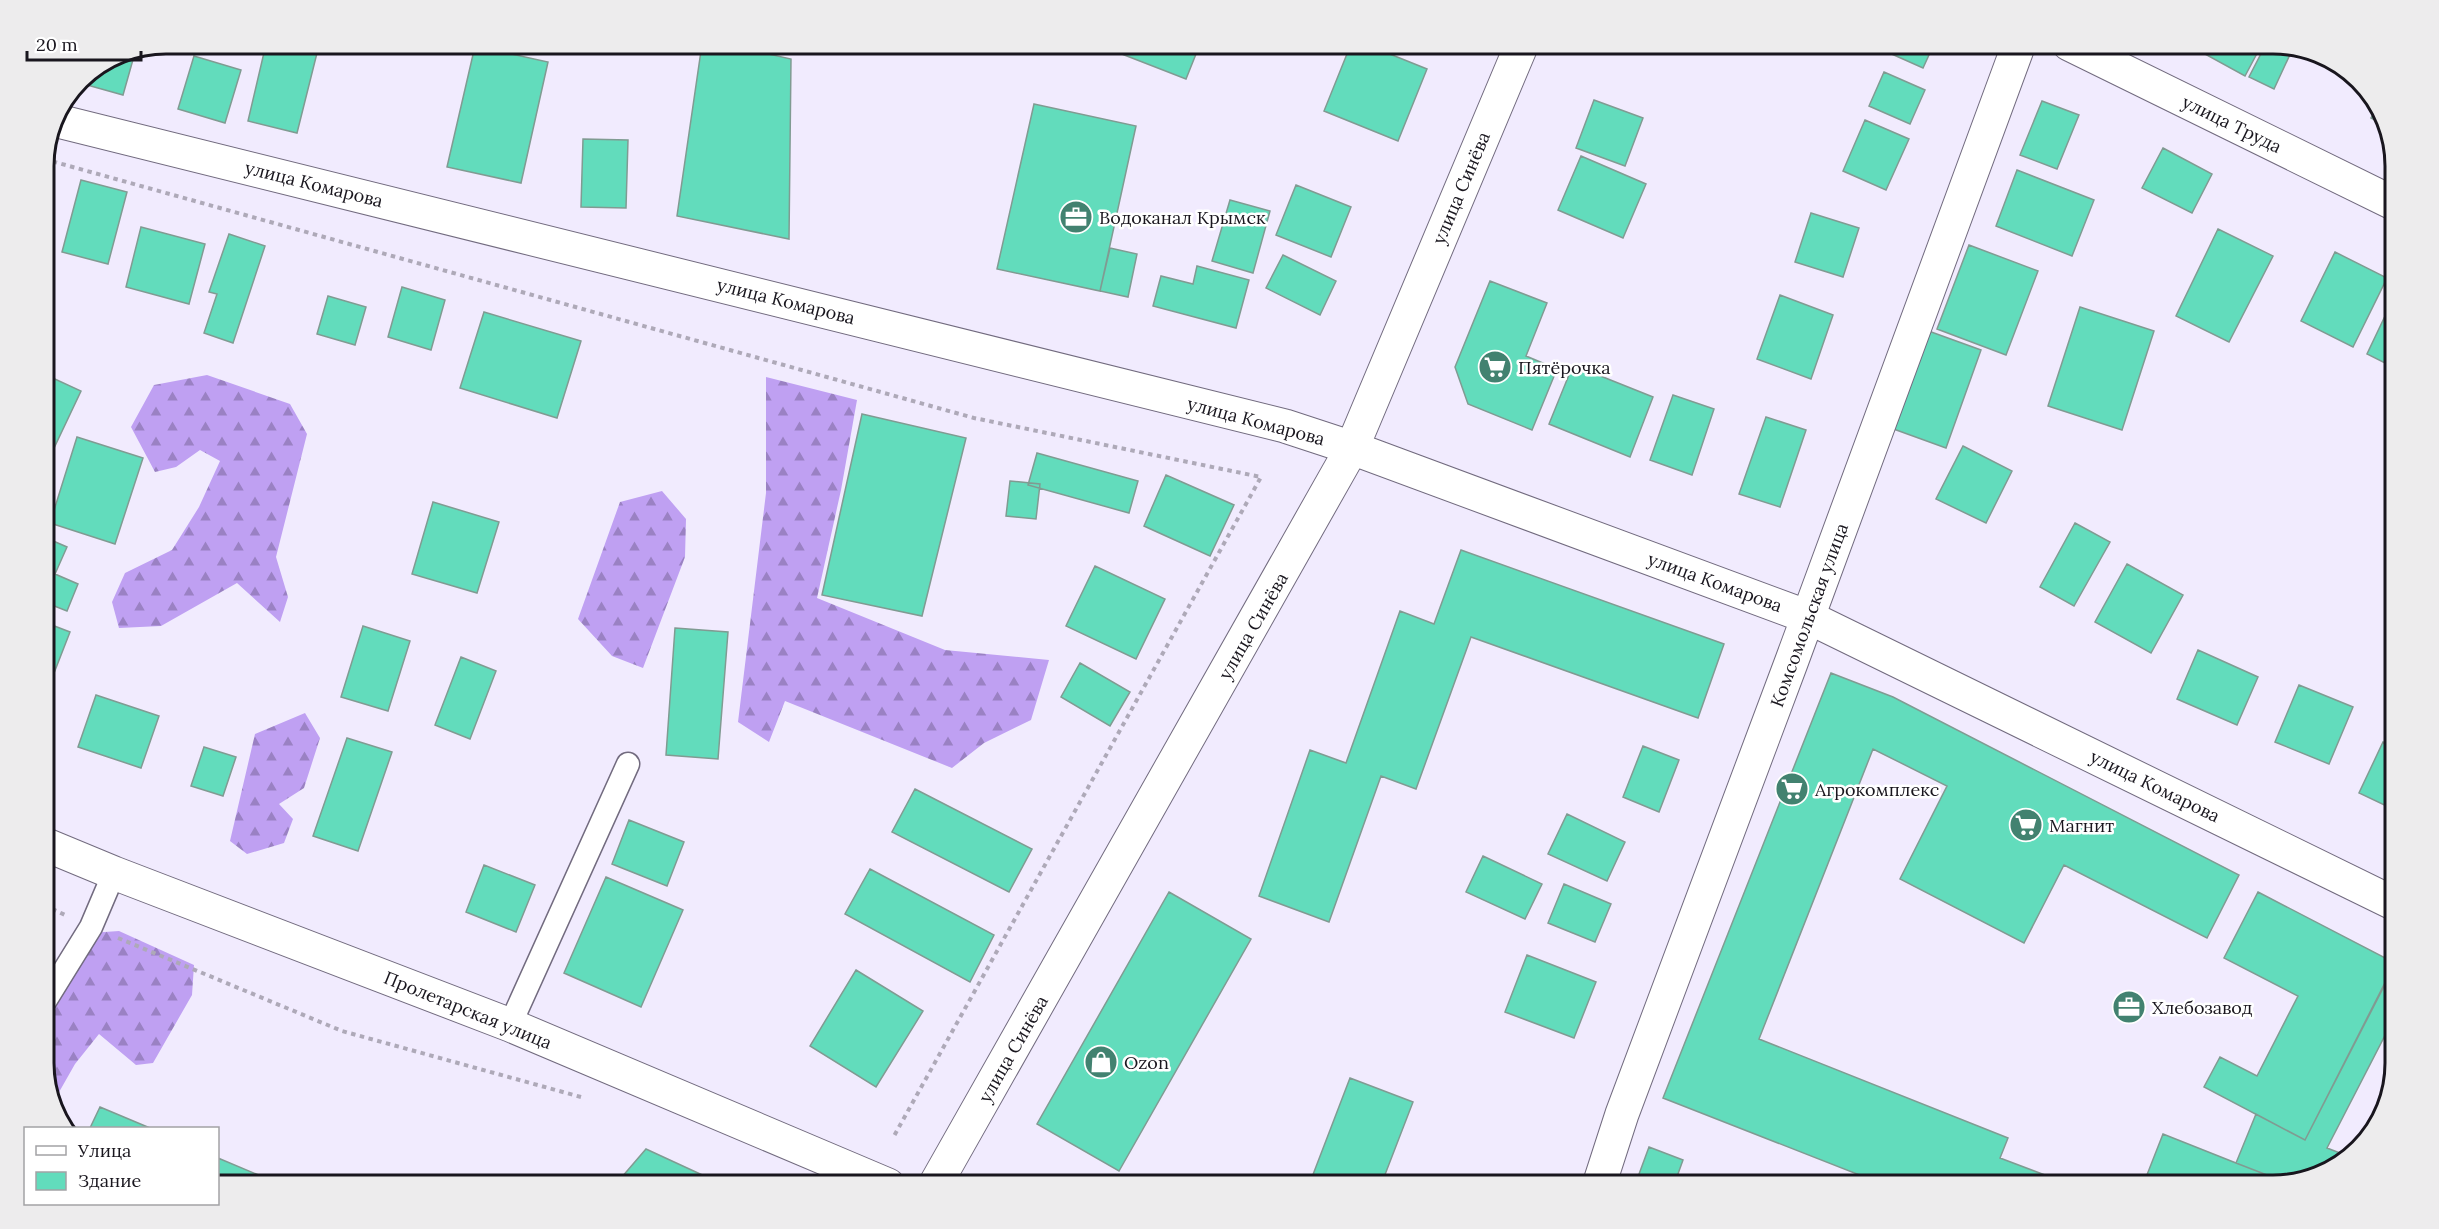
<svg xmlns="http://www.w3.org/2000/svg" width="2439" height="1229" font-family="Lora,serif">
  <style>
    .forest { fill: url(#forest-firs) }
    .building { fill: #62dcbc; stroke: #809b92; stroke-width: 1.5 }
    .lines { fill: none; stroke-linecap: round; stroke-linejoin: round }
    .service-casing { stroke: #726b7f; stroke-width: 25 }
    .minor-casing { stroke: #726b7f; stroke-width: 35 }
    .secondary-casing { stroke: #726b7f; stroke-width: 35 }
    .path { stroke: #aea9b8; stroke-width: 4; stroke-dasharray: 4.5 4.5; stroke-linecap: butt }
    .service { stroke: #fff; stroke-width: 22 }
    .minor { stroke: #fff; stroke-width: 33 }
    .secondary { stroke: #fff; stroke-width: 33 }
    .labels { text-anchor: middle; dominant-baseline: central; stroke-width: 5; stroke-linejoin: round; paint-order: stroke }
    .street-label { font-size: 18px; fill: #19161e; stroke: #fff }
    .poi-label { font-size: 18px; fill: #19161e; stroke: #fff; text-anchor: start }
    .rim { fill: none; stroke: #19161e; stroke-width: 3 }
  </style>
  <defs>
    <pattern id="forest-firs" width="22" height="20" patternUnits="userSpaceOnUse" patternTransform="scale(1.5)"><rect width="22" height="20" fill="#bfa0f2"/><path d="M5 1l3.5 6h-7zM16 11l3.5 6h-7z" fill="#9a81c3"/></pattern>
  </defs>
  <rect width="100%" height="100%" fill="#f1ebfe"/>
  <path class="forest" d="M207,375L290,404L307,434L276,557L288,597L280,622L237,583L161,626L119,628L112,602L125,573L172,550L199,507L220,461L200,450L176,467L155,472L131,427L154,385Z
    M766,377L857,400L841,490L817,598L945,650L1049,660L1031,720L984,743L952,768L785,701L769,742L738,722L766,493Z
    M662,491L686,519L685,557L643,668L612,656L578,619L620,502Z
    M305,713L320,738L304,788L279,804L293,819L284,843L247,854L230,841L255,734Z
    M119,931L194,965L192,995L153,1063L136,1065L99,1034L75,1064L54,1101L44,1071V1017L90,933Z"/>
  <path class="building" d="M266,44H294L318,49L297,133L248,121Z
    M702,44H723L791,59L789,239L677,216Z
    M1096,44H1200L1186,79Z
    M1351,44H1365L1427,69L1398,141L1324,111Z
    M1643,44H1671L1666,54Z
    M1888,44H1934L1923,68L1885,51Z
    M2197,44H2262L2245,76L2194,48Z
    M2266,44L2293,48L2274,89L2249,77Z
    M475,46L548,62L521,183L447,167Z
    M136,49L123,95L87,85L90,72L120,53Z
    M194,56L241,70L225,123L178,109Z
    M1884,72L1925,90L1910,124L1869,106Z
    M1594,100L1643,118L1625,166L1576,148Z
    M2042,101L2079,115L2057,169L2020,155Z
    M1034,104L1136,126L1100,291L997,269Z
    M2378,106L2384,125L2371,118Z
    M1865,120L1909,139L1886,190L1843,171Z
    M583,139L628,140L626,208L581,207Z
    M2163,148L2212,174L2192,213L2142,188Z
    M1581,156L1646,184L1623,238L1558,210Z
    M2017,170L2094,200L2072,256L1996,226Z
    M81,180L127,192L108,264L62,252Z
    M1296,185L1351,207L1331,257L1276,235Z
    M1230,200L1270,211L1253,273L1212,261Z
    M1811,213L1859,228L1843,277L1795,262Z
    M141,227L205,244L189,304L126,287Z
    M2218,229L2273,256L2229,342L2176,316Z
    M229,234L265,246L233,343L204,333L217,294L209,292Z
    M1969,245L2038,271L2006,355L1937,329Z
    M1110,248L1137,254L1128,297L1100,291Z
    M2335,252L2387,278L2353,347L2301,321Z
    M1283,255L1336,281L1320,315L1266,288Z
    M1197,266L1249,280L1236,328L1153,306L1161,276L1193,284Z
    M1490,281L1547,303L1526,356L1557,369L1532,430L1468,404L1455,367Z
    M402,287L445,300L431,350L388,337Z
    M1780,295L1833,315L1811,379L1757,359Z
    M2395,295V368L2367,354Z
    M328,296L366,307L355,345L317,334Z
    M2080,307L2154,331L2122,430L2048,406Z
    M484,312L581,341L557,418L460,388Z
    M1923,329L1981,350L1946,448L1888,427Z
    M1573,365L1653,397L1630,457L1549,424Z
    M44,374L81,391L46,465L44,464Z
    M1673,395L1714,409L1692,475L1650,460Z
    M862,414L966,438L922,616L822,595Z
    M1766,417L1806,430L1780,507L1739,494Z
    M77,437L143,458L115,544L50,523Z
    M1963,446L2012,471L1986,523L1936,499Z
    M1037,453L1138,481L1129,513L1028,485Z
    M1166,475L1234,505L1210,556L1144,526Z
    M1010,481L1040,484L1036,519L1006,516Z
    M433,502L499,522L477,593L412,574Z
    M2075,523L2110,542L2074,606L2040,587Z
    M44,537L67,547L55,574L78,584L67,611L44,602Z
    M1461,550L1724,644L1698,718L1471,637L1416,789L1381,776L1329,922L1259,896L1310,750L1346,763L1400,611L1434,624Z
    M2127,564L2183,595L2151,653L2095,622Z
    M1095,566L1165,599L1136,659L1066,626Z
    M44,622L70,632L47,691L44,690Z
    M363,626L410,641L388,711L341,697Z
    M675,628L728,632L718,759L666,755Z
    M2198,650L2258,677L2237,725L2177,699Z
    M461,657L496,671L470,739L435,725Z
    M1080,663L1130,692L1110,726L1061,697Z
    M1831,673L1893,697L2239,875L2207,938L2064,865L2024,943L1900,879L1947,786L1873,749L1759,1039L2008,1138L2000,1158L2058,1180L2055,1185H1885L1663,1098Z
    M2299,685L2353,707L2329,764L2275,742Z
    M96,695L159,716L141,768L78,747Z
    M347,738L392,752L358,851L313,836Z
    M2383,742L2395,747V810L2359,793Z
    M1643,746L1679,760L1659,812L1623,797Z
    M204,747L236,757L223,796L191,786Z
    M915,789L1032,849L1009,892L892,832Z
    M1567,814L1625,842L1607,881L1548,854Z
    M629,820L684,842L667,886L612,864Z
    M1483,856L1542,884L1525,919L1466,892Z
    M484,865L535,885L516,932L466,912Z
    M870,869L994,935L970,982L845,914Z
    M606,877L683,910L641,1007L564,973Z
    M1564,884L1611,904L1595,942L1548,923Z
    M1169,892L1251,939L1119,1171L1037,1124Z
    M2258,892L2395,963L2305,1140L2204,1087L2220,1057L2257,1076L2298,996L2224,958Z
    M1527,955L1596,982L1574,1038L1505,1012Z
    M2395,965V1016L2327,1148L2348,1156L2341,1165L2285,1182L2236,1163L2256,1114L2305,1140Z
    M856,970L923,1011L876,1087L810,1046Z
    M1350,1078L1413,1102L1381,1185H1309Z
    M100,1107L150,1128H90Z
    M2163,1134L2236,1163L2285,1182L2273,1185H2143Z
    M1649,1147L1683,1160L1674,1185H1635Z
    M646,1149L724,1185H615Z
    M218,1158L282,1185H218Z"/>
  <g class="lines">
    <defs>
      <path id="service" d="M44,1003L91,927L114,873
        M510,1025L628,764"/>
      <path id="minor" d="M2069,44L2395,204
        M54,120L1285,426L1352,448
        M44,844L114,873L510,1025L888,1185
        M1599,1185L1622,1114L1791,663L2019,44"/>
      <path id="secondary" d="M1352,448L1808,617L2395,904
        M935,1185L1352,448L1522,44"/>
    </defs>
    <use href="#service" class="service-casing"/>
    <use href="#minor" class="minor-casing"/>
    <use href="#secondary" class="secondary-casing"/>
    <path class="path" d="M44,159L974,418L1261,477L894,1136
      M44,905L65,915
      M118,938L342,1031L581,1097"/>
    <use href="#service" class="service"/>
    <use href="#minor" class="minor"/>
    <use href="#secondary" class="secondary"/>
  </g>
  <defs>
    <symbol id="office-disc" viewBox="-11 -11 22 22"><circle r="9.5" fill="#428270" stroke="#fff"/><path d="M-6-3h4V-5.5h4V-3h4V5H-6ZM-1-4.5V-3h2v-1.5ZM-6 0V1H6V0Z" fill="#fff"/></symbol>
    <symbol id="supermarket-disc" viewBox="-11 -11 22 22"><circle r="9.5" fill="#428270" stroke="#fff"/><path d="M-6-5.5h2.5l.6 2H6L4.5 2H-2.5L-4.4-4H-6ZM-1.5 3.2a1.3 1.3 0 1 0 .1 0ZM3 3.2a1.3 1.3 0 1 0 .1 0Z" fill="#fff"/></symbol>
    <symbol id="shop-disc" viewBox="-11 -11 22 22"><circle r="9.5" fill="#428270" stroke="#fff"/><path d="M-5-2.5h2.3a2.7 3.5 0 0 1 5.4 0H5L5.5 6h-11ZM-1.5-2.5h3a1.5 2.3 0 0 0-3 0Z" fill="#fff"/></symbol>
  </defs>
  <g fill-rule="evenodd">
    <use href="#office-disc" x="1057" y="198" width="38" height="38"/>
    <use href="#supermarket-disc" x="1476" y="348" width="38" height="38"/>
    <use href="#supermarket-disc" x="1773" y="770" width="38" height="38"/>
    <use href="#supermarket-disc" x="2007" y="806" width="38" height="38"/>
    <use href="#office-disc" x="2110" y="988" width="38" height="38"/>
    <use href="#shop-disc" x="1082" y="1043" width="38" height="38"/>
  </g>
  <g class="labels">
    <g class="street-label">
      <text transform="translate(2232 124) rotate(26)">улица Труда</text>
      <text transform="translate(314 184) rotate(14)">улица Комарова</text>
      <text transform="translate(1461 188) rotate(-67)">улица Синёва</text>
      <text transform="translate(786 301) rotate(14)">улица Комарова</text>
      <text transform="translate(1256 421) rotate(15)">улица Комарова</text>
      <text transform="translate(1715 582) rotate(20)">улица Комарова</text>
      <text transform="translate(1809 615) rotate(-70)">Комсомольская улица</text>
      <text transform="translate(1253 626) rotate(-60)">улица Синёва</text>
      <text transform="translate(2155 786) rotate(26)">улица Комарова</text>
      <text transform="translate(468 1010) rotate(22)">Пролетарская улица</text>
      <text transform="translate(1013 1049) rotate(-60)">улица Синёва</text>
    </g>
    <g class="poi-label">
      <text x="1099" y="217">Водоканал Крымск</text>
      <text x="1518" y="367">Пятёрочка</text>
      <text x="1815" y="789">Агрокомплекс</text>
      <text x="2049" y="825">Магнит</text>
      <text x="2152" y="1007">Хлебозавод</text>
      <text x="1124" y="1062">Ozon</text>
    </g>
  </g>
  <path d="M0 0H2439V1229H0ZM166 54H2273A112 112 0 0 1 2385 166V1063A112 112 0 0 1 2273 1175H166A112 112 0 0 1 54 1063V166A112 112 0 0 1 166 54Z" fill="#edeced" fill-rule="evenodd"/>
  <path class="rim" d="M166 54H2273A112 112 0 0 1 2385 166V1063A112 112 0 0 1 2273 1175H166A112 112 0 0 1 54 1063V166A112 112 0 0 1 166 54Z"/>
  <rect x="24" y="1127" width="195" height="78" fill="#ffffff" stroke="#a3a2a5" stroke-width="1.5"/>
  <rect x="36" y="1146" width="30" height="9" fill="#ffffff" stroke="#a3a2a5" stroke-width="1.5"/>
  <text x="78" y="1157" font-size="18" fill="#19161e">Улица</text>
  <rect x="36" y="1172" width="30" height="18" fill="#62dcbc" stroke="#a3a2a5" stroke-width="1.5"/>
  <text x="78" y="1187" font-size="18" fill="#19161e">Здание</text>
  <path d="M27 51v9h114v-9" fill="none" stroke="#19161e" stroke-width="3"/>
  <text x="36" y="51" font-size="18" fill="#19161e" stroke="#ffffff" stroke-width="4.5" paint-order="stroke">20 m</text>
</svg>
